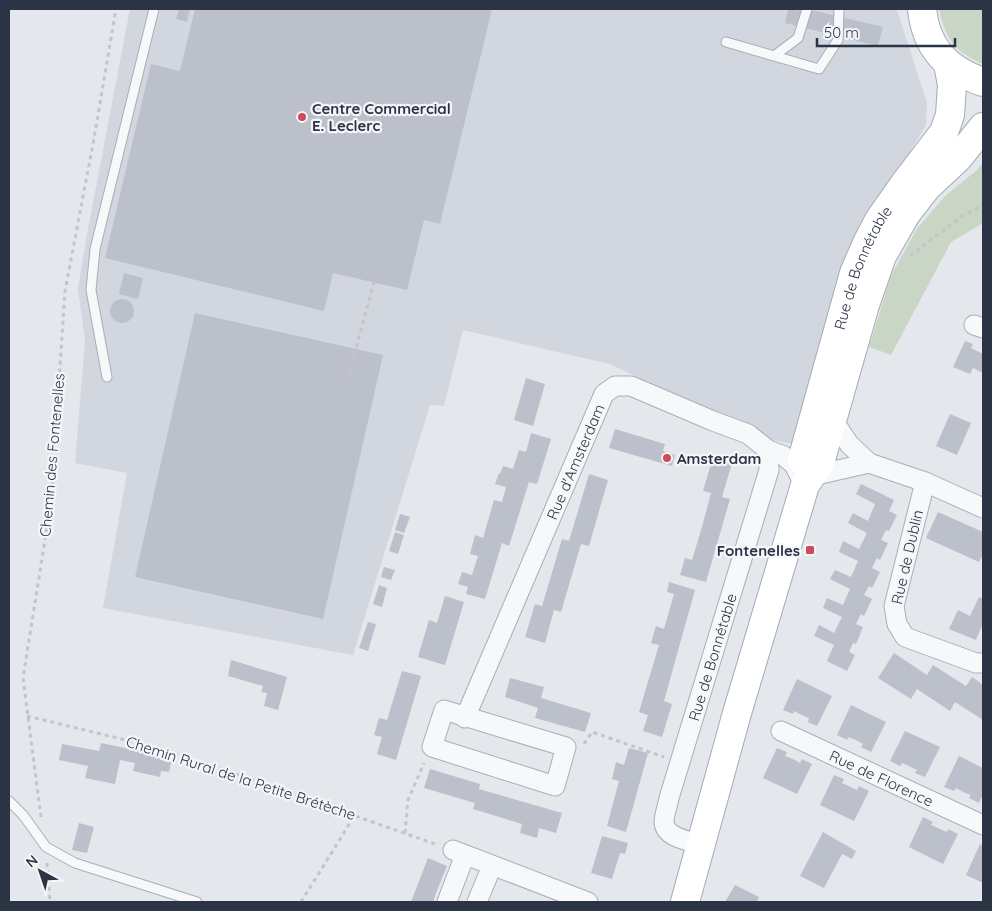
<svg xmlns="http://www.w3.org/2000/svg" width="992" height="911" font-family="Quicksand,sans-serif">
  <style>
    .built { fill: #d2d6de }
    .green { fill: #c9d6c5 }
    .building { fill: #bbc0ca }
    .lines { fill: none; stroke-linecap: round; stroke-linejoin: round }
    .lane-casing { stroke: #a9aeb7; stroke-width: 11 }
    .street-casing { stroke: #a9aeb7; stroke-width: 21 }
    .primary-casing { stroke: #a3abb8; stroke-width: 30 }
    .path { stroke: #c2c5cb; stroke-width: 3; stroke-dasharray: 4 4; stroke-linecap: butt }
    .lane { stroke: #f7f8fa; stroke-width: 9 }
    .street { stroke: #f7f8fa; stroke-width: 19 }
    .primary { stroke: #fff; stroke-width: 28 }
    .poi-dot { fill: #d1495b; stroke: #f4f6f9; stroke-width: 2 }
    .labels { text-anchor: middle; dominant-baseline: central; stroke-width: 4.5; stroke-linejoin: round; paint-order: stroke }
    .poi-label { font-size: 15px; font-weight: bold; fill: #2b3445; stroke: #f4f6f9; text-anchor: start }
    .street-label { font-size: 15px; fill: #2b3445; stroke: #f4f6f9 }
  </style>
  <rect width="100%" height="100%" fill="#e4e7ec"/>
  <path class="built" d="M130,9H898L897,10L927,103L926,125L876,210L793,444L768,439L610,364L463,330L444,406L430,405L353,655L103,608L127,473L75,463L85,340L78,289L88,229Z"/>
  <path class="green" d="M939,9H983V64C954,51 946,40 939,9Z
    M983,162V223L951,242L891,355L869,347L891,276L916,230L944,197L977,170Z"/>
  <path class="building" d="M179,9H190L187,22L176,19Z
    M195,9H492L440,224L424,220L407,290L333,273L324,311L105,258L151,64L180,71Z
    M788,9H807L883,27L878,46L785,23Z
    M124,273L143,278L138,299L119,294Z
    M110 311a12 12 0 1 1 24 0a12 12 0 1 1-24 0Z
    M195,313L383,355L323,619L135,577Z
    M965,341L973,344L971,348L983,354V373L973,368L970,374L953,367Z
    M526,378L545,384L533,426L514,420Z
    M950,414L971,423L957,455L936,446Z
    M615,429L665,444L663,451L675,455L672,466L609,448Z
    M531,433L551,439L537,484L529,482L509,546L502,543L485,599L466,594L468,587L458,584L462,572L472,575L478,556L470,554L475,535L483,538L494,500L502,502L506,487L495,484L499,473L500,474L503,466L513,469L519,450L526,452Z
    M713,457L732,463L722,497L730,499L706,582L680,575L685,558L692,560L702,527L711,493L703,491Z
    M589,474L608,480L589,546L581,544L561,612L554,610L545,643L525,637L535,604L542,606L562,539L569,541Z
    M861,484L894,500L889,511L897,515L889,531L886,530L881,540L888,543L880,560L877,558L872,568L880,572L872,588L869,586L864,595L872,599L864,616L861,614L856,624L863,627L856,644L853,643L849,652L855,655L847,671L827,661L834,645L814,636L819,625L834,633L842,617L823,608L827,598L843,605L850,589L830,579L835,570L851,577L858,561L839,552L843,541L859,549L867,533L848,523L853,513L868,521L875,504L856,494Z
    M938,512L983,532V554L979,562L926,538Z
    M400,514L410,517L404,533L395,530Z
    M395,532L404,535L398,554L389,551Z
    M384,567L395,570L391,580L381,577Z
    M669,582L695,590L664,701L672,704L662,737L643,731L648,715L639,712L659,645L651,643L656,626L664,629L674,594L667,592Z
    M379,585L387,588L382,607L373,604Z
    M445,596L464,602L445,665L418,657L429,620L437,623Z
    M979,597L983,599V623L976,640L949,629L958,610L970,616Z
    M368,622L376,624L368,651L359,648Z
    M894,653L927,675L933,665L966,686L972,677L983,685V720L955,702L950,711L917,689L911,699L878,678Z
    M231,660L287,677L278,710L264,706L267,693L261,692L263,686L228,676Z
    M402,671L421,676L396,760L377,754L382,737L374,735L379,718L387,720Z
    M510,678L544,687L541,698L591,713L585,732L535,718L538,708L505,697Z
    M797,679L832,696L817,726L808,722L809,718L802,715L794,711L793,714L783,710Z
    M851,705L886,722L871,752L861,747L863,744L856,740L848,737L847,740L837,735Z
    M905,731L940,747L925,777L915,773L917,770L909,766L902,763L900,766L890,761Z
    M101,743L172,758L169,772L161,771L160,777L133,771L135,763L120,760L115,784L85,778L88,766L59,760L62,744L99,751Z
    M629,748L648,753L626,832L607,826L619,781L612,779L616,762L624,765Z
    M777,748L787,752L785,756L793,759L800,763L802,759L812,764L797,794L763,778Z
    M959,756L983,768V794L979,803L969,798L971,795L963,792L956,788L954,791L944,787Z
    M430,769L480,784L479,789L562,813L556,833L539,828L537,838L520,833L522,824L473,809L475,803L424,788Z
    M834,775L844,779L842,783L857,790L859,786L869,791L854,821L820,805Z
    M923,817L933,822L931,825L947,832L948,829L958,834L943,864L909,847Z
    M79,823L94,827L87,853L72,850Z
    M823,832L856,851L852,859L842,854L824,888L800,876Z
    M602,836L628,843L625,854L620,853L612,879L591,873Z
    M980,844L983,846V883L966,875Z
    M428,858L447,866L436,893L433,902H411Z
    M735,885L759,897L757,902H725Z"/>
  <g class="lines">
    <defs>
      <path id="lane" d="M726,42L819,69L838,40L839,9
        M774,56L798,38L807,9
        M107,377L91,290L95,249L154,9
        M9,801L23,815L46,847L75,863L197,902"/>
      <g id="street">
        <path d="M974,325L983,328"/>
        <path d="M833,420L849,444L869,463L925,482L983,508"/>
        <path d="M812,476L869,463"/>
        <path d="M925,482L894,606L897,624L905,637L976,663H983"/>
        <path d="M444,710L566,747L555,786L432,747Z"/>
        <path id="s1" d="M465,718L604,394L615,386H631L713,421L748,434L768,450L784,456L794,465L802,480"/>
        <path id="s2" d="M781,731L983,825"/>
        <path id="s3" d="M701,844C689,841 665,838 664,822C664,815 668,805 669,798L769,470L768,450"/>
        <path d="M453,850L588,902"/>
        <path d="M447,902L465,855"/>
        <path d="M477,902L492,866"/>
      </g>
      <g id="primary">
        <path d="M922,9C926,48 947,70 983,82"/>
        <path id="s4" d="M802,460L854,273L867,243L879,220L905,183L944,132L950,115L952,85L948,64"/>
        <path d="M685,902L737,713L805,485L820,463L865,305L882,256L906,214L927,187L958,158L983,127"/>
      </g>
    </defs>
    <use href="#lane" class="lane-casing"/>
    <use href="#street" class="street-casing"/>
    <use href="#primary" class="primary-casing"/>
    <path class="path" d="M910,256L961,217L983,205
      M348,378L374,282
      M27,716L134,742L213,766L438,845
      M584,744L592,732L664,757
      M41,817L23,678L51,502L65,291L93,144L116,9
      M405,833L408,800L424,763
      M47,863L50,902
      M301,902L355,815"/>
    <use href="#lane" class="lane"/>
    <use href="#street" class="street"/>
    <use href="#primary" class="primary"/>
  </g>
  <g class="poi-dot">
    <circle cx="302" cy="117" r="5"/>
    <circle cx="667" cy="458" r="5"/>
    <rect x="805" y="545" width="10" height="10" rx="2.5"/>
  </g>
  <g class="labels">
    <g class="poi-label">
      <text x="312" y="108">Centre Commercial<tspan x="312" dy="17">E. Leclerc</tspan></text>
      <text x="677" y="458">Amsterdam</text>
      <text x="800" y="550" text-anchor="end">Fontenelles</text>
    </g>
    <g class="street-label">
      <text stroke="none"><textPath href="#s4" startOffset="202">Rue de Bonnétable</textPath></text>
      <text transform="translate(52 455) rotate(-85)">Chemin des Fontenelles</text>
      <text stroke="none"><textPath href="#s1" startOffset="279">Rue d'Amsterdam</textPath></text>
      <text transform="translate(907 557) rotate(-77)">Rue de Dublin</text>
      <text stroke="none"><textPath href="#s3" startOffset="218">Rue de Bonnétable</textPath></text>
      <text transform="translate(241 778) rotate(18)">Chemin Rural de la Petite Brétèche</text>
      <text stroke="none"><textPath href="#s2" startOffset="111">Rue de Florence</textPath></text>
    </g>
  </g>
  <rect width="992" height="911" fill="none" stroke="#2b3445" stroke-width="20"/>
  <g transform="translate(40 871) rotate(320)" stroke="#f4f6f9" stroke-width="4" paint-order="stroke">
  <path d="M0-4L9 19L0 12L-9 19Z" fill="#2b3445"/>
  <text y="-8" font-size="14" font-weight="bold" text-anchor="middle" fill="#2b3445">N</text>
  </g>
  <path d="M817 38v8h138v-8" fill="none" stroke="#2b3445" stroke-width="2.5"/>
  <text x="824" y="38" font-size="15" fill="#2b3445" stroke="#f4f6f9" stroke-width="4" paint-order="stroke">50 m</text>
</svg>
